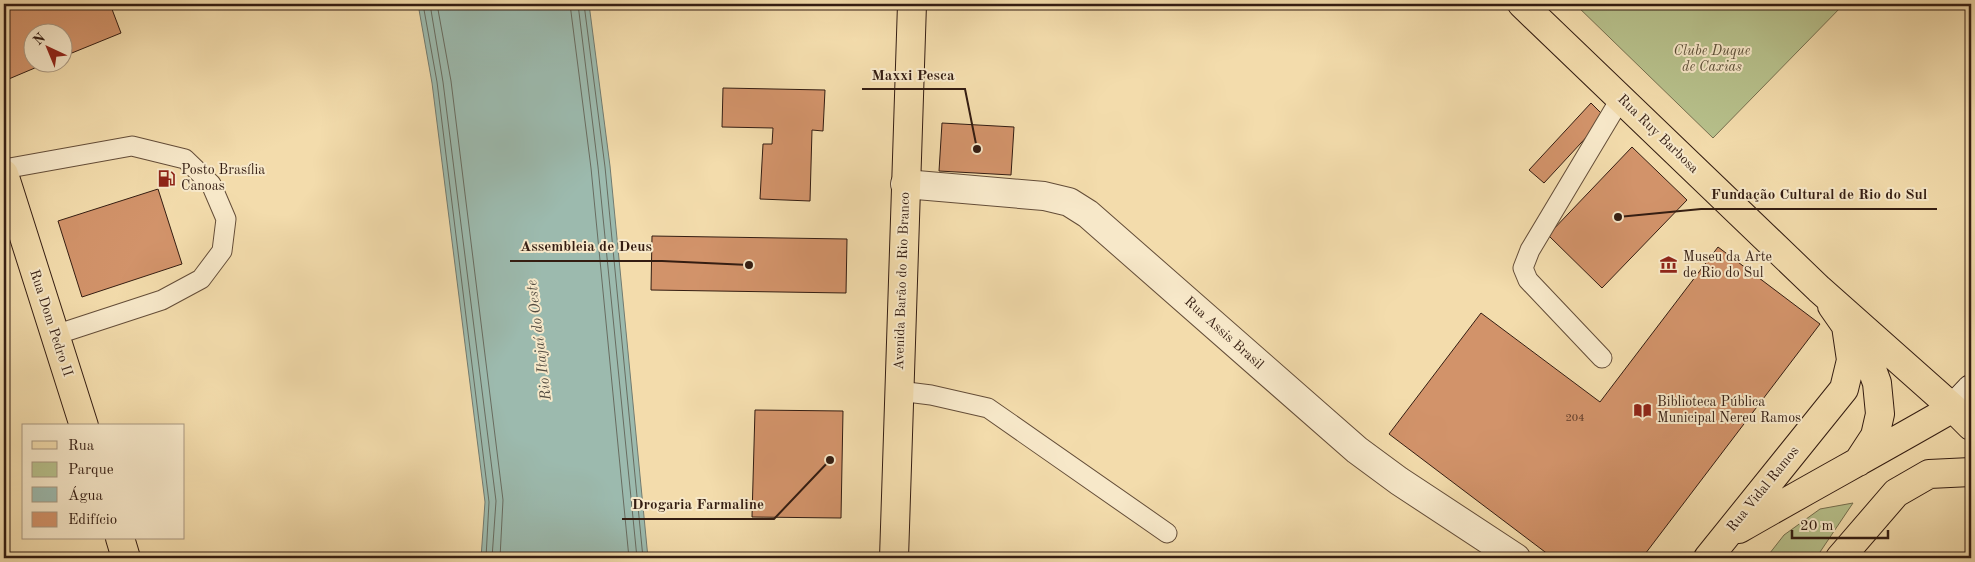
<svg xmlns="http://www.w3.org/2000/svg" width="1975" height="562" font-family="'Old Standard TT',serif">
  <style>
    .green { fill: #b7c18c; stroke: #766f4f }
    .water { fill: #9cbaae; stroke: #727b70 }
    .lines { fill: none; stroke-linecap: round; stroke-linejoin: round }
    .shore { stroke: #686c60; stroke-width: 1 }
    .building { fill: #d2936a; stroke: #341d12 }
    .service-casing { stroke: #644d38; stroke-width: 21 }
    .minor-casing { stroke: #644d38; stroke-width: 30 }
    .secondary-casing { stroke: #341d12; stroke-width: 30 }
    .primary-casing { stroke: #341d12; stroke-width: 30 }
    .service { stroke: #f7e8c9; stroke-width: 19 }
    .minor { stroke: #f7e8c9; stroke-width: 28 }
    .secondary { stroke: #f7e8c9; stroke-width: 28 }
    .primary { stroke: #f3dcac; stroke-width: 28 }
    .labels { text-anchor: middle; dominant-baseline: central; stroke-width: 4; stroke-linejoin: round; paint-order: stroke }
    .number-label { font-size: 11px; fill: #5c3a28 }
    .park-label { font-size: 14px; font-style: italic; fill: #5b4e37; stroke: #f7e8c9 }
    .street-label { font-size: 14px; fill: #341d12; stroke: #f7e8c9 }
    .poi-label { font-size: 14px; fill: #341d12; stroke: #f7e8c9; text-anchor: start }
    .water-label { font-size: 15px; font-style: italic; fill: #534c41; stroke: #f7e8c9 }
    .leader { fill: none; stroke: #341d12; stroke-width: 2 }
    .callout-dot { fill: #341d12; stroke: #f7e8c9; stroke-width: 2 }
    .callout-label { font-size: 15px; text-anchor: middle; font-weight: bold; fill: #341d12; stroke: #f7e8c9; stroke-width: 4; stroke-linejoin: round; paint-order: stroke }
  </style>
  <rect width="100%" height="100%" fill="#f3dcac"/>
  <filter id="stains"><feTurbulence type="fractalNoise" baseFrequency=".004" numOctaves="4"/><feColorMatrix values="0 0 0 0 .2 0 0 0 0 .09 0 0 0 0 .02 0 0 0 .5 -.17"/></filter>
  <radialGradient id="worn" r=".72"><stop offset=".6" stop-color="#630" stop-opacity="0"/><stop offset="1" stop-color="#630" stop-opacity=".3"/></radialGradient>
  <path class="green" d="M1575,4H1844L1713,138Z
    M1853,503L1816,558H1766L1784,535L1820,509Z"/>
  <path class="water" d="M418,4H589L610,166L648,558H481L485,502L432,83Z"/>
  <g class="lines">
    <path class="shore" d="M423,4L437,82L489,502L486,558
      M430,4L443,82L496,501L492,558
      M437,4L451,81L503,500L500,558
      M570,4L591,168L629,558
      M578,4L598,167L637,558
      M584,4L605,167L643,558"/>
  </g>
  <path class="building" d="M15,4H110L121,33L62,57V32H32V62H49L4,81V11Z
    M723,88L825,90L823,131L812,130L810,201L760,199L763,144H772L773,128L722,127Z
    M1591,103L1605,117L1544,183L1529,170Z
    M942,123L1014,127L1011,175L939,171Z
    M1632,147L1687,200L1602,288L1548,235Z
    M158,189L182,264L82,297L58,221Z
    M652,236L847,239L846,293L651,290Z
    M1718,247L1820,324L1642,558H1553L1389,434L1481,313L1600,402Z
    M755,410L843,411L841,518L752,517Z"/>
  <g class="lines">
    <defs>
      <path id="service" d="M4,169L132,146L185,159L211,184L226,219L222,251L201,279L162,300L55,335
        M1602,358L1528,280L1523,268L1530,250L1621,98
        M899,391L931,395L988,408L1167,533"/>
      <path id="minor" d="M905,184L1044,196L1069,202L1088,214L1357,450L1399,481L1516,558"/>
      <path id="secondary" d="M1953,408L1971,389"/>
      <path id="primary" d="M1522,4L1819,289L1953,408L1971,426
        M4,174L84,426
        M1849,331L1869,361L1877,383L1880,414L1875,436L1858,462
        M1739,529C1810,488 1882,449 1953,408
        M120,538L126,558
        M894,558L912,4
        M1708,558L1844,389L1851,360L1846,326L1832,306
        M1840,558L1896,493L1929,474L1971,472"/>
    </defs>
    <use href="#service" class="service-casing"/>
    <use href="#minor" class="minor-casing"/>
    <use href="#secondary" class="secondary-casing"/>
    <use href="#primary" class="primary-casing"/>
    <use href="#service" class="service"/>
    <use href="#minor" class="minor"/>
    <use href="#secondary" class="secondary"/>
    <use href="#primary" class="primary"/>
  </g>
  <defs>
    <symbol id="fuel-bare" viewBox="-9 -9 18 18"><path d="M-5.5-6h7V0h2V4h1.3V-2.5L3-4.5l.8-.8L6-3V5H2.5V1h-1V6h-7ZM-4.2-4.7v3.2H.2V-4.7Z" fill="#8f2418" stroke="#f7e8c9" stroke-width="2.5" paint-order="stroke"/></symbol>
    <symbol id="museum-bare" viewBox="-9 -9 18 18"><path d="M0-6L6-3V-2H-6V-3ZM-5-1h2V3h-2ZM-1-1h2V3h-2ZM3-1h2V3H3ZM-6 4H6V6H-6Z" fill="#8f2418" stroke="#f7e8c9" stroke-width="2.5" paint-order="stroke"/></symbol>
    <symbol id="library-bare" viewBox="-9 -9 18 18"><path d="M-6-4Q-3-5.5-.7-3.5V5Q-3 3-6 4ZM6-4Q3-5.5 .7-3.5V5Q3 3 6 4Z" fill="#8f2418" stroke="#f7e8c9" stroke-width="2.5" paint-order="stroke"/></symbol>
  </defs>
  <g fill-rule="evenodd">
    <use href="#fuel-bare" x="154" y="166" width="25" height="25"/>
    <use href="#museum-bare" x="1656" y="252" width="25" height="25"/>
    <use href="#library-bare" x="1630" y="398" width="25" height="25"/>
  </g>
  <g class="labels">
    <g class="number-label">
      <text x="1575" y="418">204</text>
    </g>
    <g class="park-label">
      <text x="1712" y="51">Clube Duque<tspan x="1712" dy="16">de Caxias</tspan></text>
    </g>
    <g class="street-label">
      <text transform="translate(1658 134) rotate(44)">Rua Ruy Barbosa</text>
      <text transform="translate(902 281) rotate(-88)">Avenida Barão do Rio Branco</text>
      <text transform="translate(51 323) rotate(72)">Rua Dom Pedro II</text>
      <text transform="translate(1224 333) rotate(42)">Rua Assis Brasil</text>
      <text transform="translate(1763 489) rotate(-51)">Rua Vidal Ramos</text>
    </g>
    <g class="poi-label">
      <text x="181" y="170">Posto Brasília<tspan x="181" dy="16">Canoas</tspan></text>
      <text x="1683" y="257">Museu da Arte<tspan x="1683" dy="16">de Rio do Sul</tspan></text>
      <text x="1657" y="402">Biblioteca Pública<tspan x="1657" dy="16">Municipal Nereu Ramos</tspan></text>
    </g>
    <g class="water-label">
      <text transform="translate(540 340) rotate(-97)">Rio Itajaí do Oeste</text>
    </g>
  </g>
  <path class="leader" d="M977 149L965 89H862M1618 217L1701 209H1937M749 265L662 261H510M830 460L774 519H622"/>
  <g class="callout-dot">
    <circle cx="977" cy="149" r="5"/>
    <circle cx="1618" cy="217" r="5"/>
    <circle cx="749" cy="265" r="5"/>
    <circle cx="830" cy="460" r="5"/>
  </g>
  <g class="callout-label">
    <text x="913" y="80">Maxxi Pesca</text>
    <text x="1819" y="199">Fundação Cultural de Rio do Sul</text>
    <text x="586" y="251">Assembleia de Deus</text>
    <text x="698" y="509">Drogaria Farmaline</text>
  </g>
  <rect width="1975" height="562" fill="none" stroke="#f3dcac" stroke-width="20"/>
  <rect x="5" y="5" width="1965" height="552" fill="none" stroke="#341d12" stroke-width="2.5"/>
  <rect x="10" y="10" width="1955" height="542" fill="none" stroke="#341d12"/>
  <rect x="22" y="424" width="162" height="115" fill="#f7e8c9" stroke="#a99780"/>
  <rect x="32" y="441" width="25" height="8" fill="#f3dcac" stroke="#a99780"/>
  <text x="68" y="450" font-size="15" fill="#341d12">Rua</text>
  <rect x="32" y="462" width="25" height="15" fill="#b7c18c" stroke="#a99780"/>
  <text x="68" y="474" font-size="15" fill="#341d12">Parque</text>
  <rect x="32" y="487" width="25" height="15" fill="#9cbaae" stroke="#a99780"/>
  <text x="68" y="500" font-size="15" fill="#341d12">Água</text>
  <rect x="32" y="512" width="25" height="15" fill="#d2936a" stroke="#a99780"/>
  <text x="68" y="524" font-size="15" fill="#341d12">Edifício</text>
  <g transform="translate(48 48) rotate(316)"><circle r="24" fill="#f7e8c9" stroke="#a99780"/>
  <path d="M0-4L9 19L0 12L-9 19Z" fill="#8f2418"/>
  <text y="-8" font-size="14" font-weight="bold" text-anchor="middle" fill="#341d12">N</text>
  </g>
  <path d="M1792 530v8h96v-8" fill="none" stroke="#341d12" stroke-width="2.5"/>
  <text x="1800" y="530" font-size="15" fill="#341d12" stroke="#f7e8c9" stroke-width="4" paint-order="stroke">20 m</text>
  <rect width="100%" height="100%" filter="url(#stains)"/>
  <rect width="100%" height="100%" fill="url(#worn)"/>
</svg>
